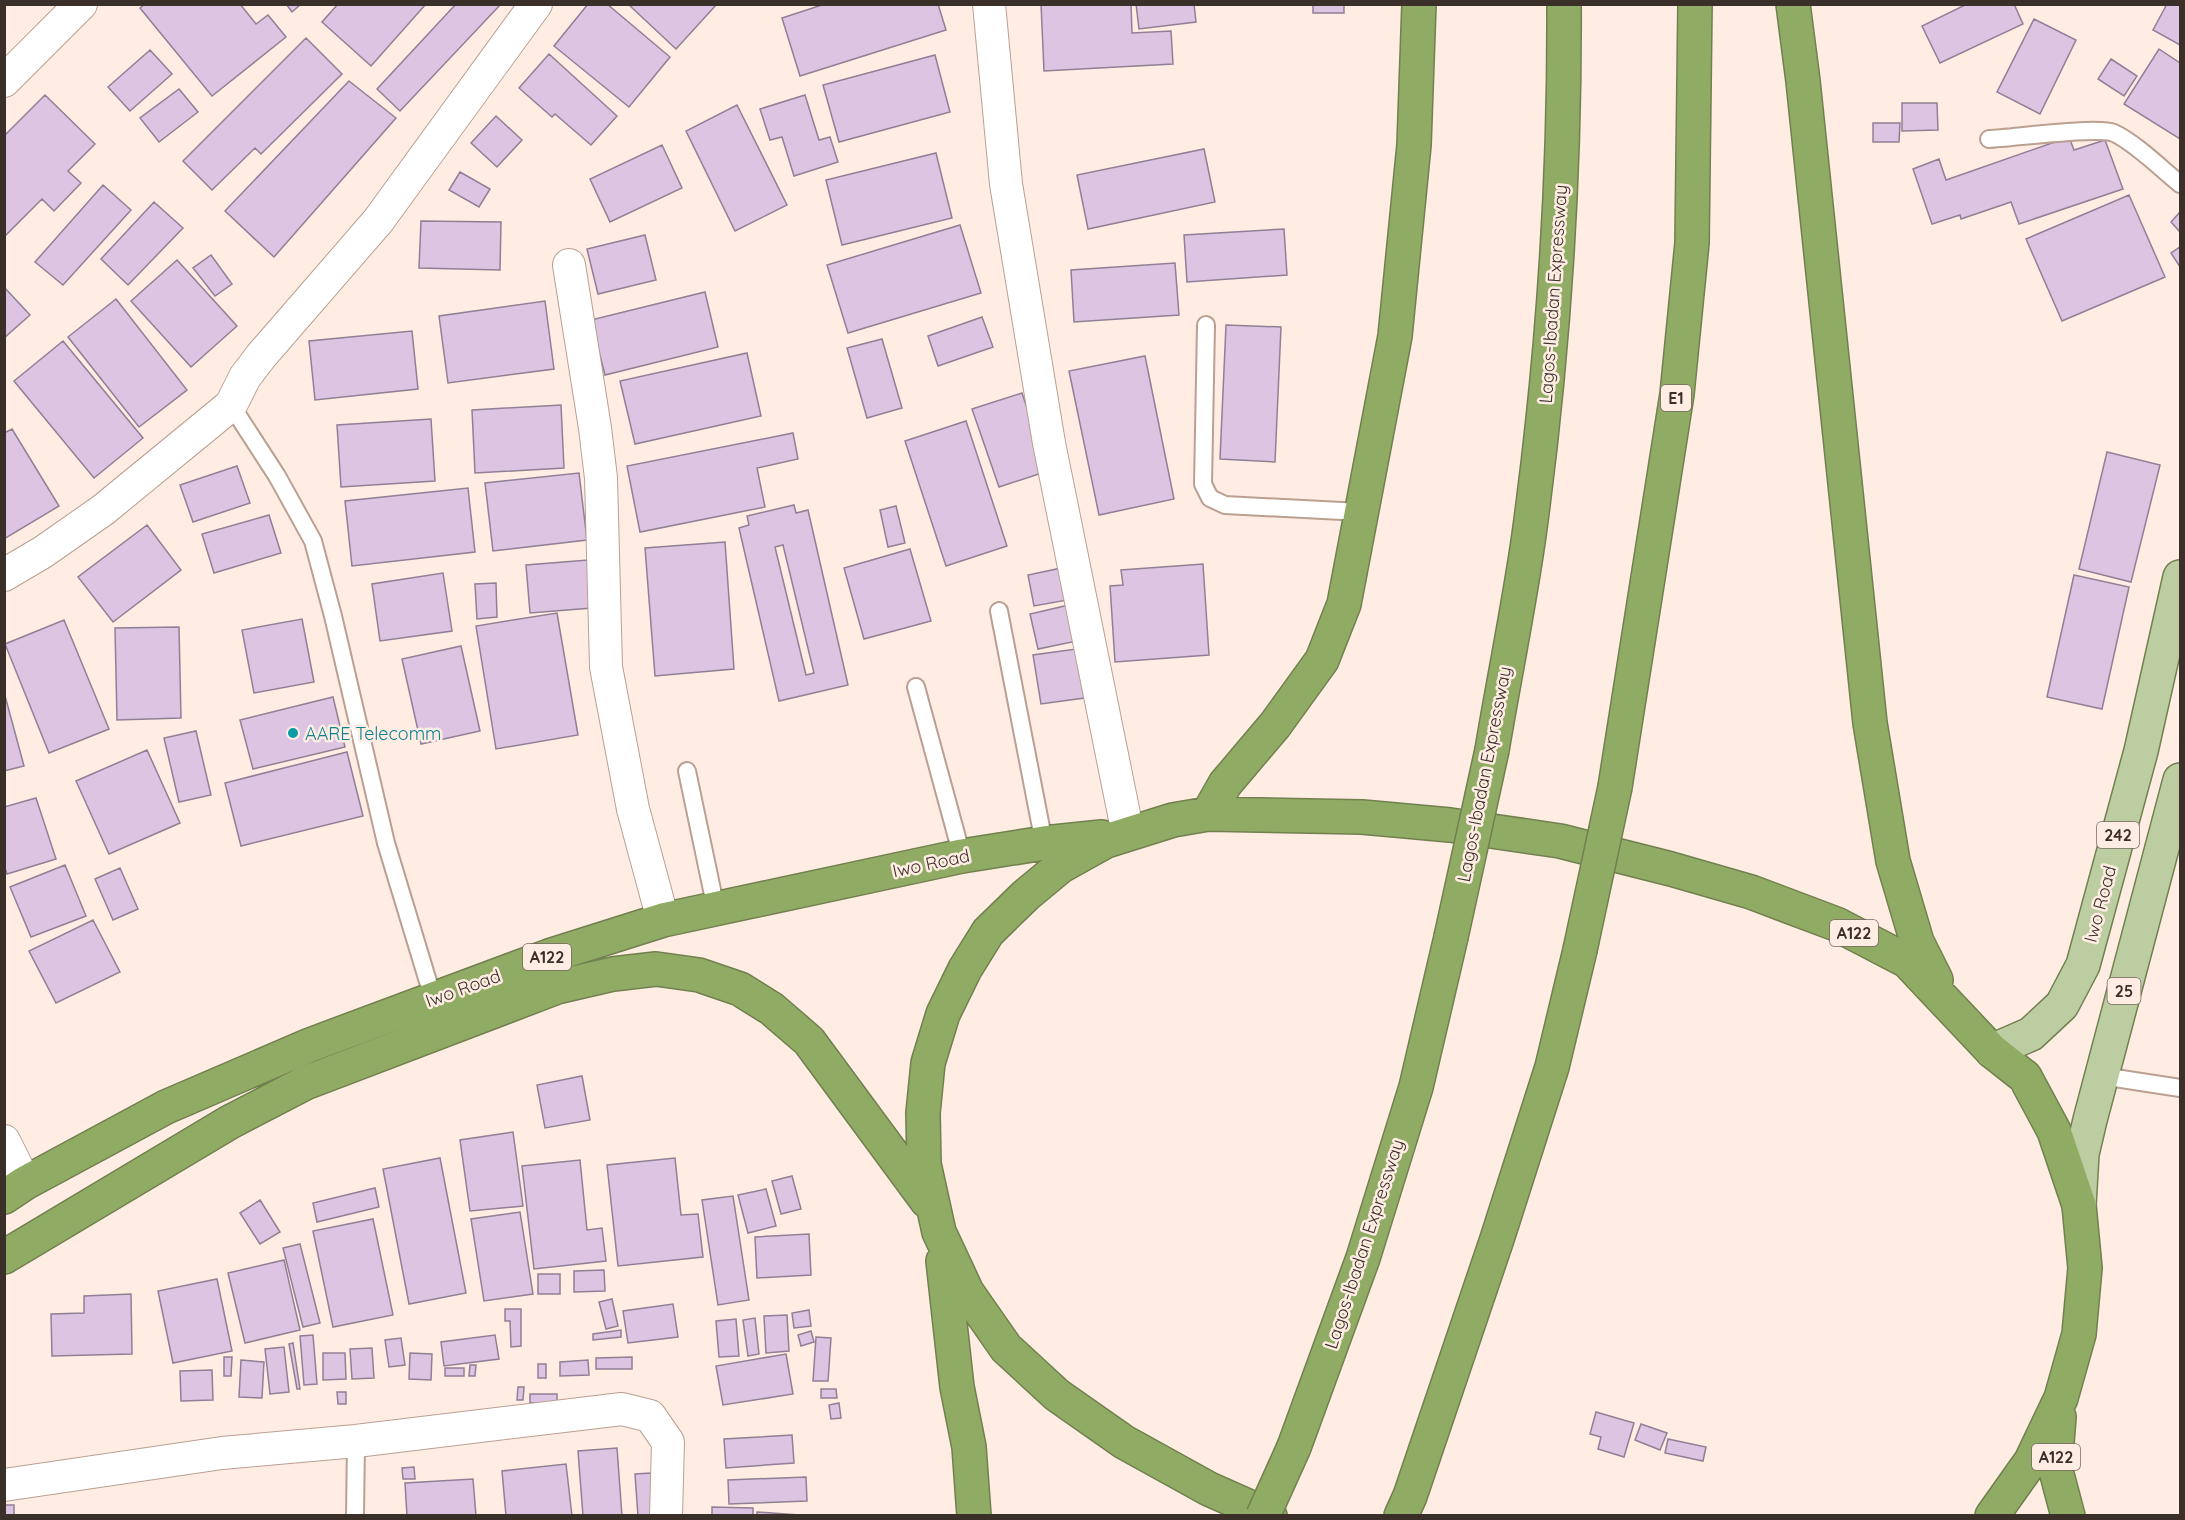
<svg xmlns="http://www.w3.org/2000/svg" width="2185" height="1520" font-family="Quicksand,sans-serif">
  <style>
    .building { fill: #dcc4e2; stroke: #917f95; stroke-width: 1.5; fill-rule: evenodd }
    .lines { fill: none; stroke-linecap: round; stroke-linejoin: round }
    .lane-casing { stroke: #bb9f91; stroke-width: 20 }
    .street-casing { stroke: #bb9f91; stroke-width: 34 }
    .primary-casing { stroke: #728050; stroke-width: 36 }
    .highway-casing { stroke: #728050; stroke-width: 36 }
    .lane { stroke: #fff; stroke-width: 16 }
    .street { stroke: #fff; stroke-width: 32 }
    .primary { stroke: #bccda2; stroke-width: 33 }
    .highway { stroke: #90ab64; stroke-width: 33 }
    .highway-bridge-casing { stroke: #728050; stroke-width: 36; stroke-linecap: butt }
    .highway-bridge { stroke: #90ab64; stroke-width: 33 }
    .culture-dot { fill: #0f9aa8; stroke: #ffede4; stroke-width: 2 }
    .labels { text-anchor: middle; dominant-baseline: central; stroke-width: 5; stroke-linejoin: round; paint-order: stroke }
    .shield { fill: #ffede4; stroke: #766862; stroke-width: 1.5 }
    .shield-label { font-size: 16px; font-weight: bold; fill: #3b2f2a }
    .street-label { font-size: 18px; fill: #3b2f2a; stroke: #ffede4 }
    .culture-label { font-size: 18px; fill: #0d838f; stroke: #ffede4; text-anchor: start }
  </style>
  <rect width="100%" height="100%" fill="#ffede4"/>
  <path class="building" d="M145,4H240L256,24L268,15L286,37L212,96L140,8Z
    M286,4H301L292,12Z
    M338,4H426L371,66L322,22Z
    M456,4H501L400,111L377,89Z
    M588,4H607L670,57L629,107L554,46Z
    M628,4H717L676,49Z
    M825,4H938L946,30L800,76L782,18Z
    M1041,4H1131L1132,33L1171,31L1173,64L1044,71Z
    M1136,4H1194L1196,22L1139,29Z
    M1313,4H1344V13H1313Z
    M1967,4H2014L2023,24L1940,63L1922,26Z
    M2167,4H2180V45L2153,30Z
    M2034,19L2076,40L2040,114L1997,92Z
    M306,38L342,74L261,154L255,148L212,190L183,161Z
    M2159,49L2180,63V139L2124,104Z
    M150,50L172,74L130,111L108,87Z
    M549,54L617,116L591,145L555,114L552,117L519,88Z
    M935,55L950,112L839,142L823,85Z
    M2111,59L2137,76L2124,96L2098,79Z
    M349,81L396,118L274,257L225,211Z
    M179,89L198,112L159,142L140,118Z
    M45,95L95,144L68,171L81,183L54,211L42,199L6,235L4,234V136Z
    M805,95L819,140L830,137L838,162L794,176L782,137L770,140L760,109Z
    M1902,103H1937L1938,130L1902,131Z
    M737,105L787,205L735,231L686,131Z
    M496,116L522,140L497,167L471,143Z
    M1873,123H1900L1899,142H1873Z
    M2069,137L2074,150L2105,140L2123,189L2019,224L2011,202L1961,219L1960,215L1932,224L1913,169L1939,159L1946,180Z
    M662,145L682,188L610,222L590,179Z
    M1204,149L1215,202L1088,229L1077,175Z
    M936,153L952,218L842,245L826,180Z
    M460,172L490,189L479,207L449,190Z
    M103,185L131,210L63,285L35,262Z
    M2129,195L2165,277L2062,321L2026,239Z
    M154,202L183,228L128,285L101,259Z
    M2180,212V232L2171,222Z
    M421,221L501,222L500,270L419,268Z
    M960,225L981,293L848,333L827,265Z
    M1284,229L1287,275L1187,282L1184,235Z
    M645,235L656,280L598,294L587,249Z
    M2180,247V267L2171,253Z
    M211,255L232,284L215,296L193,268Z
    M177,260L237,326L191,367L131,301Z
    M1175,263L1179,315L1074,322L1071,270Z
    M4,287L30,315L4,338Z
    M705,292L718,347L605,375L591,320Z
    M116,299L187,390L139,427L68,337Z
    M545,301L554,369L448,383L439,316Z
    M982,317L993,347L938,366L928,336Z
    M1226,325L1281,327L1275,462L1220,459Z
    M412,331L418,389L315,400L309,341Z
    M882,339L902,408L867,418L847,348Z
    M63,341L143,438L94,478L14,381Z
    M747,353L761,416L635,444L620,381Z
    M1145,356L1174,499L1099,515L1069,371Z
    M1022,393L1048,471L999,487L972,409Z
    M561,405L564,468L475,473L472,410Z
    M431,419L435,481L341,487L337,425Z
    M966,421L1007,546L946,566L905,441Z
    M12,429L59,506L4,539V433Z
    M793,433L798,459L757,468L765,507L640,532L627,466Z
    M2107,452L2160,465L2131,582L2079,569Z
    M237,466L250,503L193,522L180,485Z
    M579,473L587,540L493,551L485,483Z
    M468,488L475,552L352,566L345,501Z
    M794,505L796,513L808,510L848,685L779,701L739,528L749,525L747,516ZM783,545L814,673L806,675L775,547Z
    M896,506L905,543L888,547L880,510Z
    M269,515L281,553L214,573L202,534Z
    M147,525L181,570L113,622L78,577Z
    M725,542L734,669L655,676L645,548Z
    M910,549L931,621L864,639L844,568Z
    M588,560L592,608L530,613L526,565Z
    M1203,564L1209,655L1115,662L1110,586L1123,585L1121,570Z
    M1066,567L1073,599L1034,606L1028,575Z
    M443,573L452,631L380,641L372,584Z
    M2074,575L2129,587L2102,709L2047,697Z
    M496,583L497,617L477,619L475,584Z
    M1069,605L1077,641L1038,649L1030,614Z
    M557,613L578,735L496,749L476,626Z
    M302,619L314,682L254,693L242,630Z
    M64,620L109,729L49,753L5,644Z
    M179,627L181,718L117,720L115,628Z
    M461,646L480,731L421,744L402,659Z
    M1076,649L1084,698L1041,704L1033,655Z
    M4,692L24,766L4,771Z
    M333,697L345,747L253,769L240,720Z
    M196,731L211,795L179,802L164,738Z
    M147,750L180,823L109,854L76,781Z
    M347,752L363,816L241,846L225,783Z
    M36,798L56,859L7,874L4,865V807Z
    M65,865L86,916L31,937L10,887Z
    M120,868L138,909L113,920L95,879Z
    M93,920L120,972L56,1003L29,951Z
    M582,1076L590,1120L545,1128L537,1085Z
    M513,1132L523,1206L470,1211L460,1140Z
    M440,1158L466,1293L409,1304L383,1169Z
    M675,1158L681,1215L698,1214L703,1257L618,1266L607,1165Z
    M580,1160L587,1230L602,1228L606,1261L534,1269L522,1166Z
    M792,1176L801,1209L781,1214L772,1181Z
    M375,1188L379,1207L317,1222L313,1203Z
    M766,1189L776,1226L748,1233L738,1195Z
    M733,1196L749,1300L718,1305L702,1200Z
    M260,1200L280,1232L260,1244L240,1213Z
    M520,1212L533,1294L484,1301L471,1219Z
    M373,1219L393,1315L333,1327L313,1231Z
    M809,1234L811,1275L757,1278L755,1237Z
    M300,1244L320,1323L303,1327L283,1248Z
    M284,1260L300,1330L245,1343L228,1273Z
    M604,1270L605,1291L574,1292V1271Z
    M538,1274H560V1294H538Z
    M217,1279L232,1351L173,1363L158,1291Z
    M131,1294L132,1354L52,1356L51,1314L84,1313V1296Z
    M612,1299L618,1326L606,1329L599,1302Z
    M673,1304L678,1337L628,1343L623,1311Z
    M505,1309H521V1346L511,1347L510,1321H505Z
    M809,1310L811,1326L794,1328L792,1313Z
    M787,1315L789,1351L766,1353L764,1316Z
    M755,1318L759,1354L748,1356L743,1320Z
    M736,1319L739,1356L719,1357L716,1321Z
    M621,1330V1337L593,1340V1334Z
    M811,1331L814,1342L801,1346L798,1335Z
    M313,1335L317,1384L304,1385L300,1336Z
    M495,1335L499,1359L444,1366L441,1342Z
    M816,1337L831,1338L828,1381H813Z
    M401,1338L405,1365L389,1367L385,1340Z
    M293,1343L300,1389H297L289,1344Z
    M284,1347L289,1392L270,1394L265,1349Z
    M372,1348L374,1378L352,1379L350,1349Z
    M323,1353H345L346,1379L323,1380Z
    M410,1353L432,1354L431,1380L409,1379Z
    M786,1354L793,1394L723,1405L716,1366Z
    M224,1357H232L231,1376H224Z
    M632,1357V1369H596V1358Z
    M241,1360L264,1362L262,1398L239,1397Z
    M588,1360L589,1375L560,1376V1362Z
    M538,1364H546V1378H538Z
    M470,1365H476L475,1376H469Z
    M445,1368H464V1376H445Z
    M212,1370L213,1400L181,1401L180,1371Z
    M518,1387H524L523,1400H517Z
    M821,1389H836L837,1398H821Z
    M337,1392H346V1404H338Z
    M530,1394H557V1403H530Z
    M839,1403L841,1418L831,1419L829,1405Z
    M1596,1412L1634,1423L1624,1457L1598,1449L1601,1437L1590,1434Z
    M1641,1424L1667,1433L1660,1450L1635,1440Z
    M792,1435L794,1463L726,1468L724,1439Z
    M1668,1439L1706,1447L1703,1461L1665,1453Z
    M617,1448L622,1516H583L578,1451Z
    M566,1464L572,1516H506L502,1471Z
    M414,1467L415,1479H403L402,1468Z
    M651,1473L654,1516H638L635,1474Z
    M806,1477L807,1501L729,1504L728,1480Z
    M473,1479L476,1516H407L405,1483Z
    M4,1505H14V1516H4Z
    M712,1507L753,1508V1516H712Z
    M757,1512L813,1516H757Z"/>
  <g class="lines">
    <defs>
      <path id="lane" d="M1989,139C2013,138 2097,126 2114,133C2134,142 2163,170 2180,184
        M1206,325L1203,484L1210,498L1225,505L1361,512
        M231,405L277,476L313,541L333,616L386,843L433,998
        M999,611L1044,843
        M916,687L962,856
        M687,771L716,909
        M2102,1076L2180,1088
        M355,1516L356,1441"/>
      <path id="street" d="M989,4L1006,184L1049,443L1128,834
        M4,81L81,4
        M569,265L595,428L601,478L606,667L633,809L663,920
        M4,575L43,552L103,510L231,405L245,377L261,356L378,221L536,4
        M4,1141L25,1183
        M4,1485L222,1453L356,1441L622,1409L650,1416L668,1442L666,1516"/>
      <path id="primary" d="M1992,1051L2031,1034L2062,1005L2083,965L2141,751L2180,577
        M2079,1205L2082,1154L2090,1120L2180,780"/>
      <path id="highway" d="M1793,4L1803,81L1870,723L1893,861L1917,942L1936,980
        M1492,750C1504,678 1519,606 1529,535C1553,359 1565,182 1564,4
        M1615,787L1677,394L1692,243L1695,4
        M1208,814L1225,784L1275,725L1322,660L1344,604L1395,336L1414,145L1419,4
        M4,1197L25,1183L166,1107L310,1045L549,956L663,920L962,856L1044,843L1102,837
        M4,1257L230,1122L305,1083L557,987L613,974L656,969L699,975L740,989L772,1009L809,1041L927,1201
        M943,1261L957,1387L969,1447L974,1516
        M2059,1417L2055,1467L2068,1516
        M1294,1447L1363,1258L1416,1087L1451,937
        M1270,1516L1209,1489L1124,1442L1057,1395L1006,1348L967,1292L939,1232L924,1164L923,1113L928,1063L943,1014L965,969L988,932L1026,895L1061,866L1106,841L1173,820L1208,814L1362,817L1450,825L1560,841L1671,869L1751,892L1836,924L1907,961L1992,1051L2025,1077L2054,1131L2079,1205L2085,1268L2079,1334L2061,1398L2031,1461L1992,1516
        M1401,1516L1410,1496L1497,1239L1552,1067L1580,950"/>
    </defs>
    <use href="#lane" class="lane-casing"/>
    <use href="#street" class="street-casing"/>
    <use href="#primary" class="primary-casing"/>
    <use href="#highway" class="highway-casing"/>
    <use href="#lane" class="lane"/>
    <use href="#street" class="street"/>
    <use href="#primary" class="primary"/>
    <use href="#highway" class="highway"/>
    <defs>
      <path id="highway-bridge" d="M1451,937L1492,750
        M1580,950L1615,787
        M1263,1516L1294,1447"/>
    </defs>
    <use href="#highway-bridge" class="highway-bridge-casing"/>
    <use href="#highway-bridge" class="highway-bridge"/>
  </g>
  <circle class="culture-dot" cx="293" cy="733" r="6"/>
  <g class="labels">
    <g class="shield">
      <rect x="1661" y="385" width="30" height="26" rx="4.5"/>
      <rect x="2097" y="822" width="42" height="26" rx="4.5"/>
      <rect x="1830" y="920" width="48" height="26" rx="4.5"/>
      <rect x="523" y="944" width="48" height="26" rx="4.5"/>
      <rect x="2107.5" y="978" width="33" height="26" rx="4.5"/>
      <rect x="2032" y="1444" width="48" height="26" rx="4.5"/>
    </g>
    <g class="shield-label">
      <text x="1676" y="398">E1</text>
      <text x="2118" y="835">242</text>
      <text x="1854" y="933">A122</text>
      <text x="547" y="957">A122</text>
      <text x="2124" y="991">25</text>
      <text x="2056" y="1457">A122</text>
    </g>
    <g class="street-label">
      <text transform="translate(1553 294) rotate(-86)">Lagos-Ibadan Expressway</text>
      <text transform="translate(1484 774) rotate(-79)">Lagos-Ibadan Expressway</text>
      <text transform="translate(931 863) rotate(-12)">Iwo Road</text>
      <text transform="translate(2100 904) rotate(-75)">Iwo Road</text>
      <text transform="translate(463 988) rotate(-20)">Iwo Road</text>
      <text transform="translate(1364 1244) rotate(-72)">Lagos-Ibadan Expressway</text>
    </g>
    <g class="culture-label">
      <text x="305" y="733">AARE Telecomm</text>
    </g>
  </g>
  <rect width="2185" height="1520" fill="none" stroke="#3b2f2a" stroke-width="12"/>
</svg>
